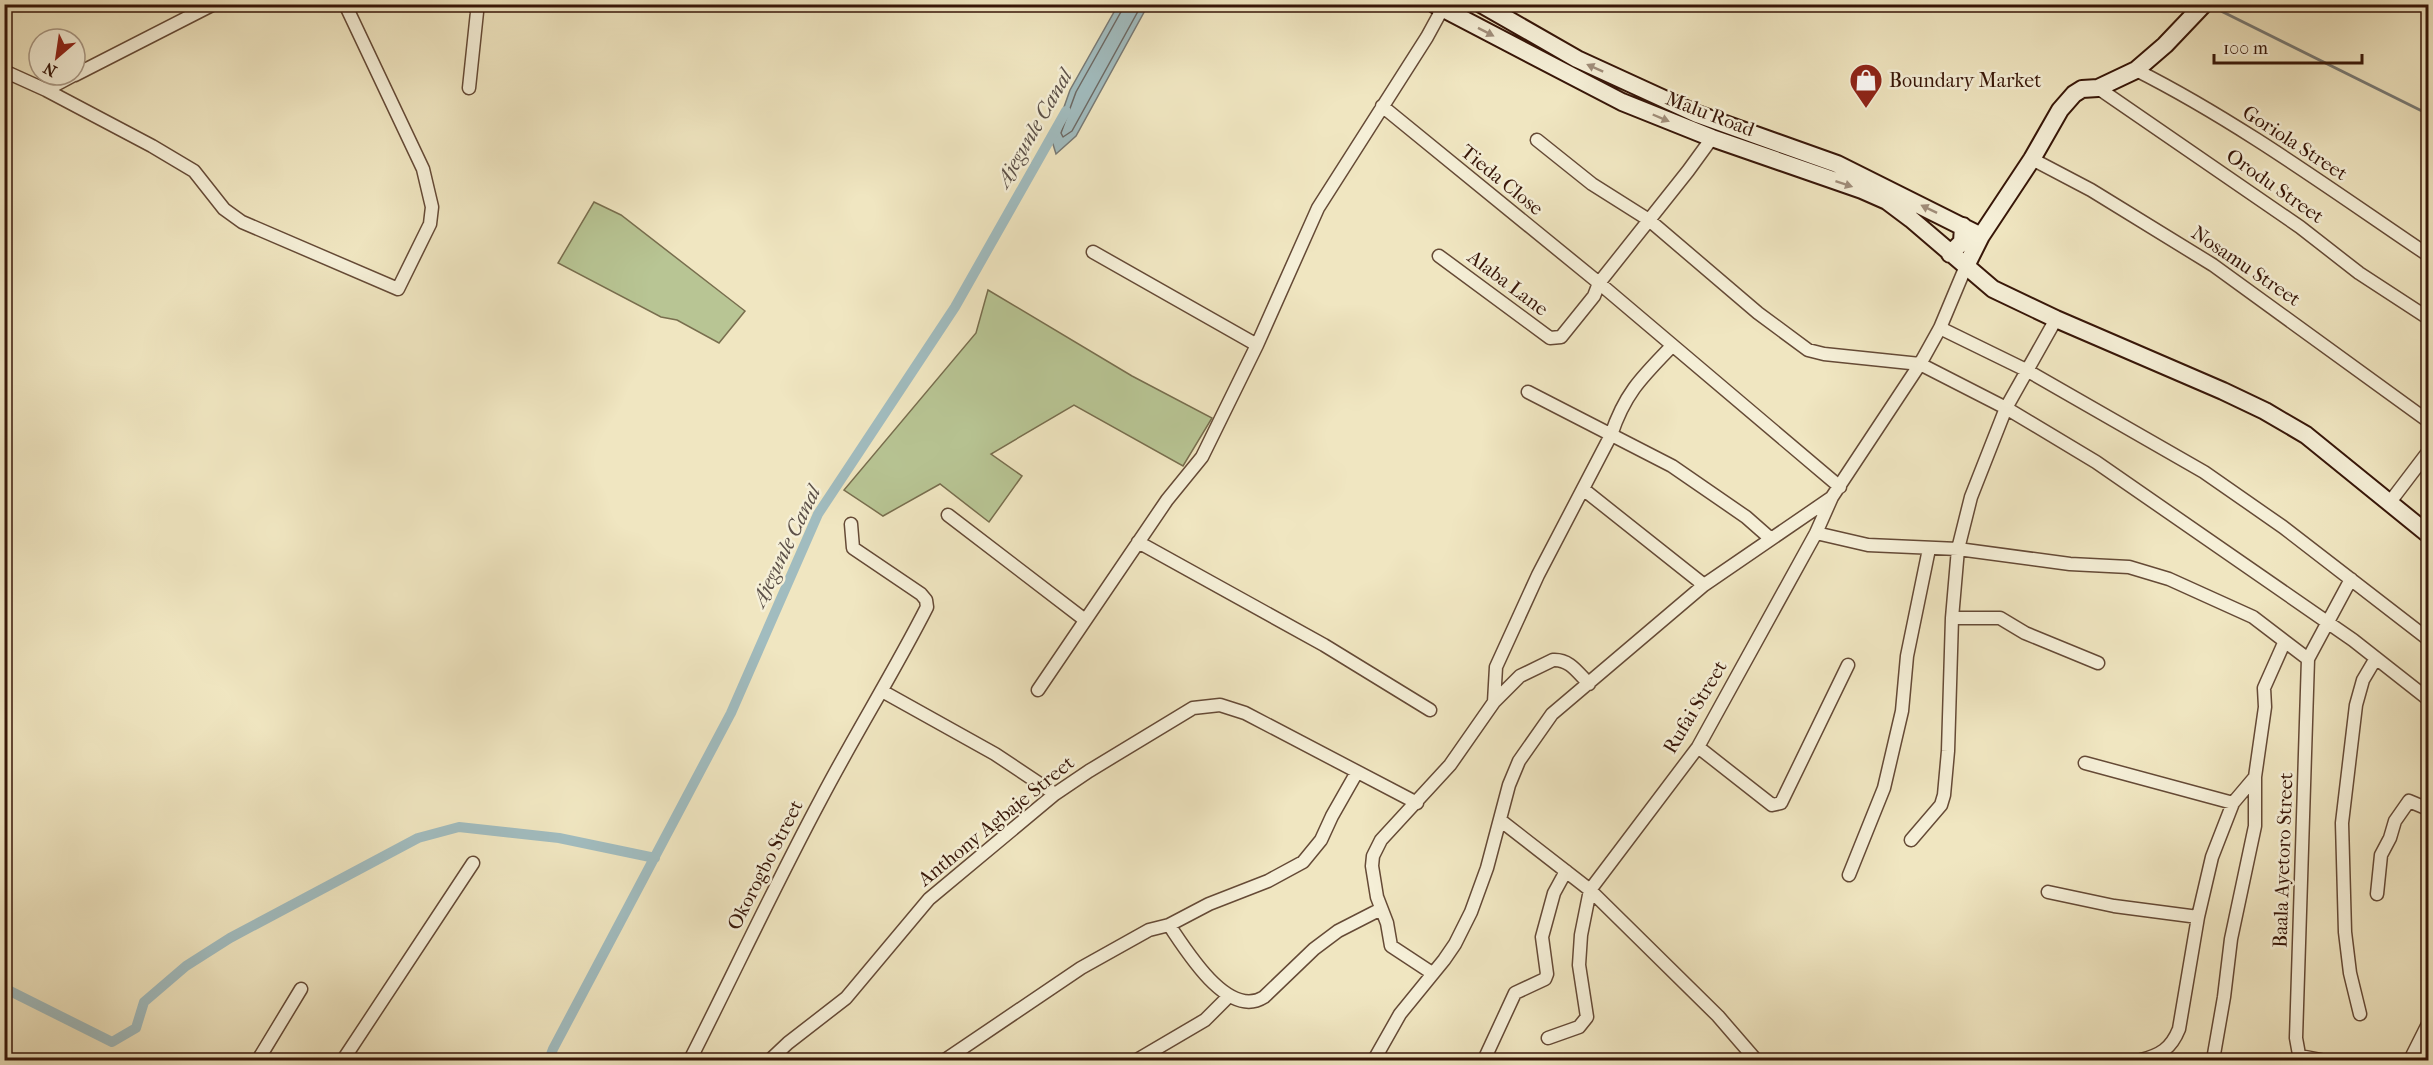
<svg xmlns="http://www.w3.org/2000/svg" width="2433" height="1065" font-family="'IM FELL French Canon',serif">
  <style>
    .green { fill: #b8c594; stroke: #786e4e; stroke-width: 1.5 }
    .water { fill: #a1bcbf; stroke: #777a76; stroke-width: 1.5 }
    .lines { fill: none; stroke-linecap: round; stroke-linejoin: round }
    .shore { stroke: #6c6964; stroke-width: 1.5 }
    .stream { stroke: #777a76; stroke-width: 3 }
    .canal { stroke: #a1bcbf; stroke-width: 10 }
    .street-casing { stroke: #654a36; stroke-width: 15 }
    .secondary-casing { stroke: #371608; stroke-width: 20 }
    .street { stroke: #f5efd7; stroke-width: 12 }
    .secondary { stroke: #f5efd7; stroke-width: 16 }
    .oneway { fill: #a08d7a }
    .labels { text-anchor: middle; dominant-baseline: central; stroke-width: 5; stroke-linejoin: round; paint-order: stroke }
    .poi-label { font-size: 20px; fill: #371608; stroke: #f5efd7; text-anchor: start }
    .street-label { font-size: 20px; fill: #371608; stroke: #f5efd7 }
    .water-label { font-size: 21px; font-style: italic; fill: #5c5048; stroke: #f5efd7 }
  </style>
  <rect width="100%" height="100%" fill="#f0e6c1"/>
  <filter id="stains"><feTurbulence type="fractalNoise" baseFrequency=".00333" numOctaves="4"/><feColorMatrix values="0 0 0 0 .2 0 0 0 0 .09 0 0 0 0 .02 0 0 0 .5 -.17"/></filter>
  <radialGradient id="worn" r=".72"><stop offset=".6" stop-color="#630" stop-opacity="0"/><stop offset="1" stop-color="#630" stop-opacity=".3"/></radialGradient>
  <path class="green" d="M594,202L621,215L745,311L719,343L677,320L661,317L558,263Z
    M988,290L1132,376L1212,418L1183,466L1074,405L991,454L1022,476L989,522L940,484L883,516L844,490L976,333Z"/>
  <path class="water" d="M1118,5H1148L1076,136L1056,154L1052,141L1070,90Z"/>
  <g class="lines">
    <path class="shore" d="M1123,4L1122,10L1076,92L1061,133L1063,137L1072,131L1142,4"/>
    <path class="stream" d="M2213,4L2223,12L2428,114"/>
    <path class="canal" d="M4,988L112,1042L136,1028L144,1002L186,966L230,938L418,838L459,827L559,838L655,858
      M549,1060L553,1049L731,713L818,514L955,307L1066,111"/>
    <defs>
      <path id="street" d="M2136,70C2239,122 2333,191 2428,255
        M4,71L46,90L152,146L194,171L224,209L242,222L398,289L430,224L432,207L423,169L345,4
        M75,75L214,4
        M469,88L477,12L474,4
        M2098,88L2300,227L2359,273L2428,318
        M46,90L74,75
        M1382,106L1599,283L1840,487
        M1537,140L1592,184L1649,220L1758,313L1808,350L1824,354L1920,364L2006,408L2096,462L2353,640L2428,699
        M2032,159L2091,190L2213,265L2428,421
        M1093,252L1257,345
        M1439,256L1550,338L1561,337L1594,296L1599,283L1688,171L1712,138
        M1940,328L2028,371L2204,472L2283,527L2428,639
        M1528,392L1672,466L1746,517L1771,539
        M1583,489L1704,585
        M2390,502L2428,452
        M948,515L1085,620
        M1816,533L1868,545L1958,549L2070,564L2129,567L2169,579L2253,617L2308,659
        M1138,542L1324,645L1430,710
        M1952,618H2000L2025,633L2098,663
        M1038,690L1167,500L1202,457L1257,345L1318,208L1427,37L1445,4
        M882,691L995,754L1055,794
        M1494,702L1496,667L1538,575L1611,435C1625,393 1642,377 1672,346
        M1698,747L1772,805L1781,803L1848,665
        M2085,763L2233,803
        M1500,820L1590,890L1718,1016L1756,1060
        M1911,840L1941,805L1944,795L1948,751L1952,618L1958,549L1971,497L2006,408L2056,319
        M1849,875L1884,788L1902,711L1907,656L1929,549
        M2048,892L2114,906L2198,917
        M2377,894L2381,855L2390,838L2395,821L2409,801L2428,809
        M1169,925C1186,950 1228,1020 1264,997L1314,949L1338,931L1381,909
        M1432,973L1391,946L1387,923L1377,897L1372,866L1373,856L1381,840L1450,765L1494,702L1520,676L1553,660C1570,659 1578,673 1589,684
        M2360,1014L2350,973L2345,932L2342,823L2356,705L2363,680L2376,658
        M1548,1038L1579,1027L1587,1017L1579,965L1581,935L1590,890L1698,747L1816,533L1832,497L1920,364L1940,328L1966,266
        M2300,1056L2321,1060
        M258,1060L301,989
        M343,1060L473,863
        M690,1060C734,973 775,885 821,799C855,734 894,672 927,607L926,600L921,594L853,548L851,524
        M770,1060L788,1043L846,998L929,899L1055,794L1089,771L1193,708L1220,705L1245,713L1417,803
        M945,1060L1081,968L1149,930L1169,925L1209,904L1268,881L1303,862L1321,840L1332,816L1357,772
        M1137,1060L1205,1020L1229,996
        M1374,1060L1400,1014L1444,960L1455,944L1471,912L1487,868L1509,785L1519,761L1552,714L1704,585L1831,498
        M1484,1060L1515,993L1545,979L1547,974L1542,937L1554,893L1566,871
        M2141,1060C2160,1055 2171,1049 2179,1029L2198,917L2212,857L2233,803L2255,777L2265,707L2264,688L2284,643
        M2213,1060L2224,997L2231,939L2255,826V777
        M2300,1060L2296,1038L2308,659L2351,579
        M2410,1060L2428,1024"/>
      <path id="secondary" d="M1434,4L1622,102L1712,138L1862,190L1887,201L1911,219L1993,289L2056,319L2223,391L2265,411L2306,435L2428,534
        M1481,4L1577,59L1697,114L1837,164L1981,236
        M1950,254L1962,242L1963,226
        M1966,266L1981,236L2032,159L2060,110L2074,94L2082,89L2098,88L2136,70L2165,45L2204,4"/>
    </defs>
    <use href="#street" class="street-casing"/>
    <use href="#secondary" class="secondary-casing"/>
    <use href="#street" class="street"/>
    <use href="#secondary" class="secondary"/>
  </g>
  <defs><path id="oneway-solid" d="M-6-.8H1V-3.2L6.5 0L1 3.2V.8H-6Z" transform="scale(1.5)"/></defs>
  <g class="oneway">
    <use href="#oneway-solid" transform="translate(1486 32) rotate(27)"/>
    <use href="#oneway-solid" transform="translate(1595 68) rotate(-156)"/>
    <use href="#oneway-solid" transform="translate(1661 118) rotate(23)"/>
    <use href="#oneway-solid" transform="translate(1844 184) rotate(18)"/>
    <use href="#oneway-solid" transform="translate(1929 209) rotate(-154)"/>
  </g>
  <defs>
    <symbol id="shop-pin" viewBox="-11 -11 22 30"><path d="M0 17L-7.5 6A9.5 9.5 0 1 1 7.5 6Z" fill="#8f2418" stroke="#f5efd7"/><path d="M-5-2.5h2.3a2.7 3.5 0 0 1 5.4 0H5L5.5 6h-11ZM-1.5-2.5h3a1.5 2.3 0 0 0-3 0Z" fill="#fff"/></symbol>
  </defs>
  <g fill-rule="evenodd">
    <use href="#shop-pin" x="1847" y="61" width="38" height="52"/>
  </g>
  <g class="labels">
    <g class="poi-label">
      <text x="1889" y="80">Boundary Market</text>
    </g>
    <g class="street-label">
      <text transform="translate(1710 114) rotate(21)">Malu Road</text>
      <text transform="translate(2295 143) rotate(33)">Goriola Street</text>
      <text transform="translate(1502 180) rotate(39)">Tieda Close</text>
      <text transform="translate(2275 186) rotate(35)">Orodu Street</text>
      <text transform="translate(2246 266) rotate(34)">Nosamu Street</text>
      <text transform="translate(1508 283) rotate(37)">Alaba Lane</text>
      <text transform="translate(1695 707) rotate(-59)">Rufai Street</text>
      <text transform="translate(996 821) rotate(-39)">Anthony Agbaje Street</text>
      <text transform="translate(2283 860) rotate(-88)">Baala Ayetoro Street</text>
      <text transform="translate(765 865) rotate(-63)">Okorogbo Street</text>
    </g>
    <g class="water-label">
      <text transform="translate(1034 128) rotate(-60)">Ajegunle Canal</text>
      <text transform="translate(786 546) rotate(-64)">Ajegunle Canal</text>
    </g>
  </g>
  <rect width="2433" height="1065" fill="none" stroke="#f0e6c1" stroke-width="24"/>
  <rect x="6" y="6" width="2421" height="1053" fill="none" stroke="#371608" stroke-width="3"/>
  <rect x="12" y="12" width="2409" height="1041" fill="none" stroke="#371608" stroke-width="1.5"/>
  <g transform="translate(57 57) rotate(209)"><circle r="28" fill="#f5efd7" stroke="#a99884" stroke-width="1.5"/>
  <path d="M0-4.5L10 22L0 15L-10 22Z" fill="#8f2418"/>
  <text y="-9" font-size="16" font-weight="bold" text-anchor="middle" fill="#371608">N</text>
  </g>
  <path d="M2214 54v9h148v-9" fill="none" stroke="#371608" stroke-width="3"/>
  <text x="2223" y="54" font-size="18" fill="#371608" stroke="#f5efd7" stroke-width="4.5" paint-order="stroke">100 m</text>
  <rect width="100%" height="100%" filter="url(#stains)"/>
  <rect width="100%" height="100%" fill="url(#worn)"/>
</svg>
